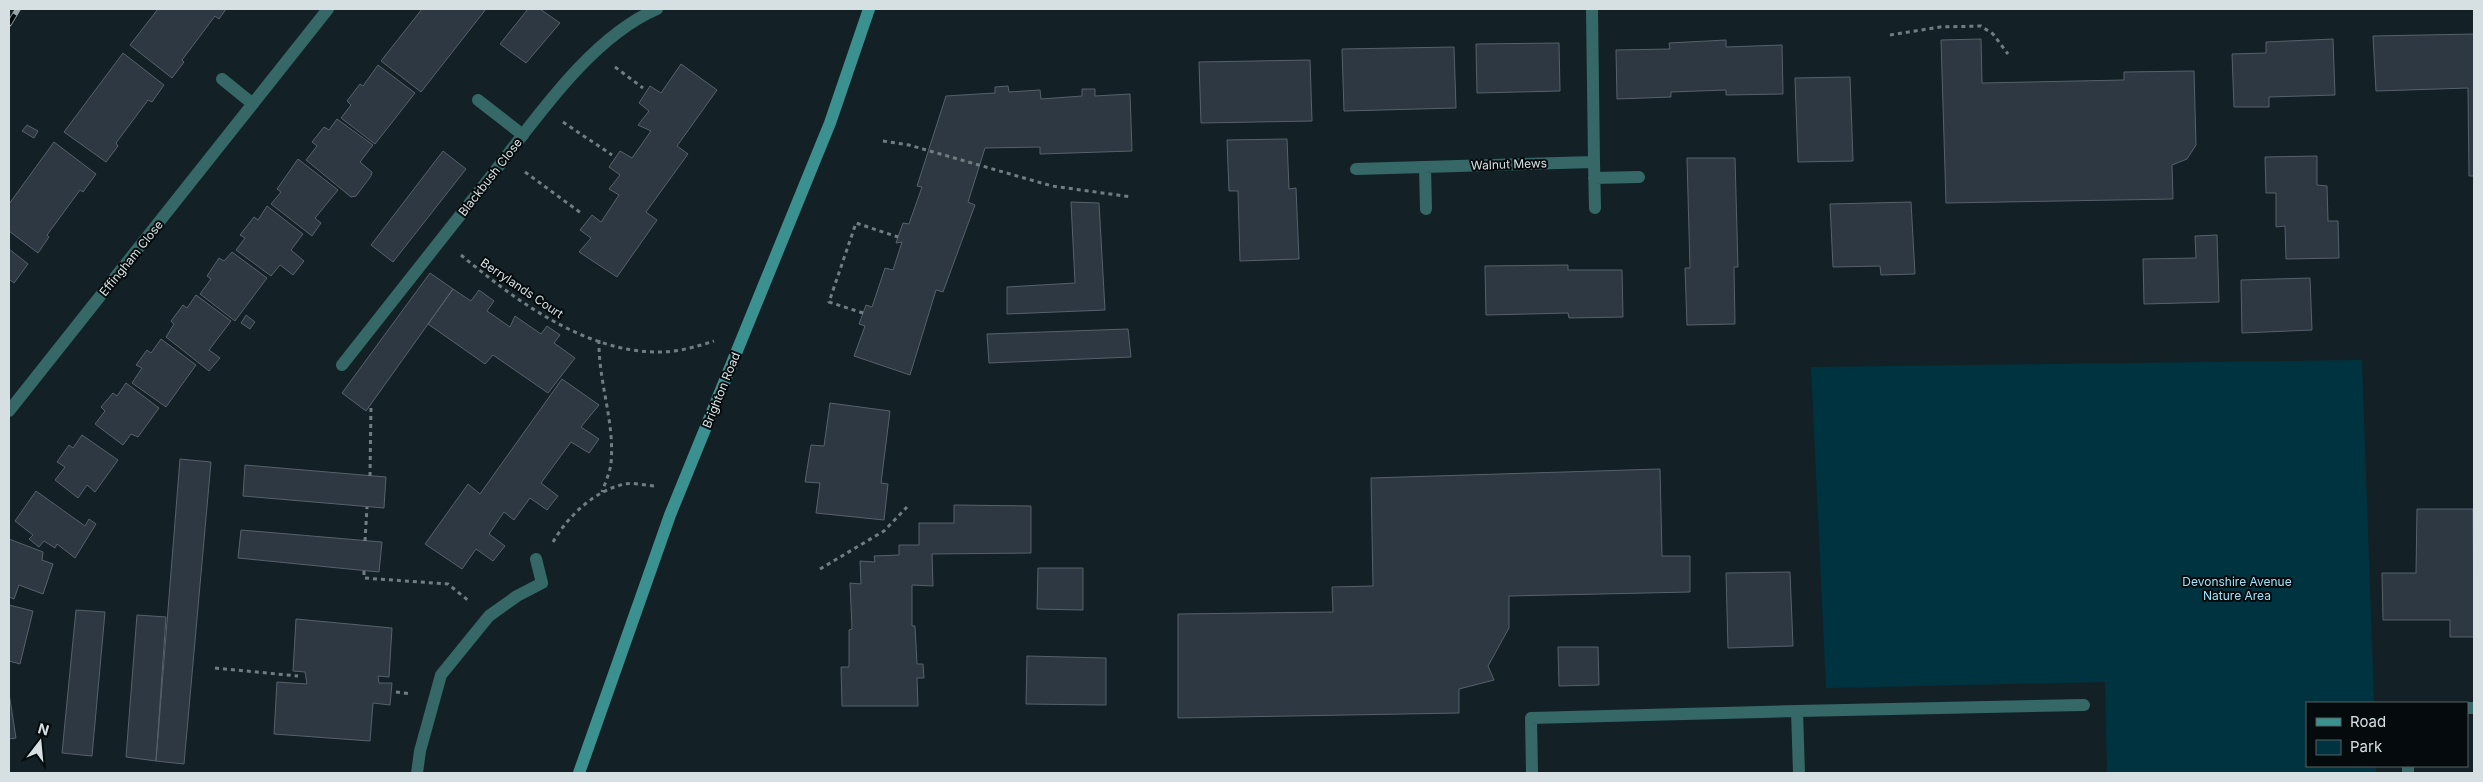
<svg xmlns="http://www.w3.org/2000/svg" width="2483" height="782" font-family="Inter,sans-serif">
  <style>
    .green { fill: #003340 }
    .building { fill: #2e3842; stroke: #56616c }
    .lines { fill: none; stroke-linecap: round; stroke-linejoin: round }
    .path { stroke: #717d81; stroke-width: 3; stroke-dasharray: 4 4; stroke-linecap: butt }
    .service { stroke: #356867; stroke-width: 12 }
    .minor { stroke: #356867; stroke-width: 12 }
    .secondary { stroke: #3a9190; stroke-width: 12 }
    .rail-casing { stroke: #9aa5a8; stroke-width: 5.5 }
    .rail { stroke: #050a0c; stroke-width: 4; stroke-dasharray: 11; stroke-linecap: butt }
    .labels { text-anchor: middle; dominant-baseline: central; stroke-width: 4; stroke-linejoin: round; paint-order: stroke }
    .street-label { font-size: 12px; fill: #d6e0e3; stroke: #050a0c }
    .park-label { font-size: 12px; fill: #a0e2f8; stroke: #050a0c }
  </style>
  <rect width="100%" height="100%" fill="#132126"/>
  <path class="green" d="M2362,360L2374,703H2307V766H2376V772L2107,773L2105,682L1826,688L1811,367Z"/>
  <path class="building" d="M158,9H226L219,19L215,16L182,60L184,62L172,78L130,45Z
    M422,9H486L421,92L381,61Z
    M528,9H540L560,23L526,63L500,44Z
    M2474,34V176H2469L2468,88L2376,91L2373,36Z
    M1981,39L1982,83L2124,80V72L2194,71L2196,145L2187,159L2172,165L2173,199L1946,203L1941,40Z
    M2333,39L2335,95L2269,97V107H2234L2232,54L2266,53V42Z
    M1726,40V47L1782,45L1783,94L1726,95V90L1671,92V97L1617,99L1616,50L1670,49L1669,43Z
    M1559,43L1560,91L1477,93L1476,44Z
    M1454,47L1456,108L1344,111L1342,49Z
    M123,53L164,85L152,102L148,100L116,143L118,146L106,162L64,132Z
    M1310,60L1312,121L1201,123L1199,62Z
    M681,64L717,90L677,146L688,154L646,212L657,220L617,277L579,252L591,238L580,230L592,215L601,222L619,195L609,189L620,175L609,167L620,151L632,158L651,131L638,125L649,111L639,103L650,86L661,93Z
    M378,65L415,93L375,144L341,118L351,105L347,101L360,84L363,86Z
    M1850,77L1853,161L1798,162L1795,78Z
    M1008,86L1009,92L1040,90L1041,99L1082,96V89H1095V96L1130,94L1132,151L1040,154V147L985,148L968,202L975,205L943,292L936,290L910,375L854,356L865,326L859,324L866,305L872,307L885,268L893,270L902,242L896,243L898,237L903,223L909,224L922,187L917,186L946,96L995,93V87Z
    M337,119L373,145L360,162L372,172L371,176L356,196L351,197L306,160L317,146L312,142L324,127L329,130Z
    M27,125L38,131L34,138L22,131Z
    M1287,139L1289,189L1296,188L1299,259L1240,261L1238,191H1229L1227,140Z
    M54,142L96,174L83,192L80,190L47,235L49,237L38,253L9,231V204Z
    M443,151L466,169L393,262L371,245Z
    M2317,156V185L2327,186L2328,221H2338L2339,258L2286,259L2285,226L2276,227V193H2266L2265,157Z
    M1687,158H1735L1738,267H1734L1735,324L1687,325L1685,268H1690Z
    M298,159L338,190L315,218L321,223L312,236L271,204L281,192L277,189Z
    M1071,202L1099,203L1105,310L1007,314V287L1075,283Z
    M1911,202L1915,274L1881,275L1880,266L1833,267L1830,204Z
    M267,206L303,234L291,250L304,261L293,275L280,265L271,276L236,250L245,238L240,235L254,217L258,220Z
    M2217,235L2219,302L2144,304L2143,259L2196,258L2195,236Z
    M9,249L28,264L14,283L10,280L9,282Z
    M232,252L267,278L235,321L200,294L211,279L207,276L219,258L224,261Z
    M1568,265V270H1622L1623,317L1569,318L1568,313L1486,315L1485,266Z
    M430,273L453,289L366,411L342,393Z
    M2310,278L2312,330L2242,333L2241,280Z
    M453,289L471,301L479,290L494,301L487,311L510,327L515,316L541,334L547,326L560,335L554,343L575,358L548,393L493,355L485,364L428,324Z
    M196,295L231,321L209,350L220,358L209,371L166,337L174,324L171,321L183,305L187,308Z
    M246,315L255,322L250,329L241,323Z
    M1128,329L1131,357L989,363L987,334Z
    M161,339L196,365L166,407L132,383L142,368L136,365L147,350L151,353Z
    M562,379L599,405L581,427L599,439L589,453L571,442L541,483L558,496L547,510L530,498L514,520L504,512L489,534L505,546L493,561L476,549L462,569L425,544L468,484L480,494Z
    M126,383L159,408L138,437L131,434L123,445L95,424L105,411L101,407L113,393L117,396Z
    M830,403L890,411L881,483L888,484L884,520L816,513L820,483L805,482L811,445L824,446Z
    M82,435L118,460L95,492L87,485L78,498L55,480L65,467L57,462L69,445L73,448Z
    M180,459L211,462L184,764L156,761Z
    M245,465L386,477L384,508L243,496Z
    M1660,469L1662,556H1690V592L1509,596V628L1488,666L1494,680L1459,689V713L1178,718V614L1333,612L1332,587L1373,586L1371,478Z
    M36,491L85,526L89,519L96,524L75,558L57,544L55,548L44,541L39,547L29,539L33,535L15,521Z
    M954,505L1031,506V553L932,554L933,586L912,585V626H915L917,664H923L924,678H917L918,706H842L841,667H849V630L852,629L850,583L861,584L860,561L875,562L874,556L899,555V545H919V523H954Z
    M2417,509H2473L2474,637H2450V620H2383L2382,573H2416Z
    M241,530L382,542L379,572L238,558Z
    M9,539L43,552L42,560L53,564L43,594L19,585L14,599L9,597Z
    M1038,568H1083V610L1037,609Z
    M1790,572L1793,646L1728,648L1726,573Z
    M9,605L33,611L20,664L9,661Z
    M76,610L105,612L92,756L62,753Z
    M137,615L166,617L156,761L126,757Z
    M296,619L392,628L389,677L378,676L379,683H392L390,705L373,703L370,741L274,734L277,682L307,684L305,672L293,671Z
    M1558,647H1598L1599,685L1559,686Z
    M1027,656L1106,658V705L1026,704Z
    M9,693L16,738L9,739Z"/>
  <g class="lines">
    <path class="path" d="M1890,35L1940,27L1981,26L1993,34L2008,54
      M615,67L643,88
      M563,122L612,155
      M883,141L909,145L1052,186L1132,197
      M525,172L581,213
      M461,255C515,300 582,350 654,352C674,353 696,347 714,341
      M863,313L829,302L856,223L898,237
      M599,340C598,381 615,422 611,463C610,473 605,483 602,492
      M370,476L371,405
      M365,541L367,507
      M553,542C568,516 595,490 625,484C634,482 647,486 656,486
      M820,569L884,531L907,507
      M364,571V578L448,584L469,601
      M215,668L298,676
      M396,692L411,694"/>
    <path class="service" d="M478,100L523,135
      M1797,711L2084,705
      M1532,773L1531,718L1797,711L1799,773"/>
    <path class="minor" d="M222,79L253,104
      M1594,162L1595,208
      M1425,167L1426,209
      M1356,169L1594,162L1592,9
      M1594,178L1639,177
      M342,365C391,303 439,242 488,180C533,123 589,38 657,9
      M9,411L328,9
      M2467,708H2474
      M2408,766V773
      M417,773L420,751L441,675L489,616L517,596L542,583L536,559"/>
    <path class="secondary" d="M579,773L670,515L830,123L869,9"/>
    <defs>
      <path id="rail" d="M9,24L18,9"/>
    </defs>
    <use href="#rail" class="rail-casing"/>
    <use href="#rail" class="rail"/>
  </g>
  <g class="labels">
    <g class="street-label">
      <text transform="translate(1509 164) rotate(-2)">Walnut Mews</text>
      <text transform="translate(490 177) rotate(-52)">Blackbush Close</text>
      <text transform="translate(131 258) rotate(-51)">Effingham Close</text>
      <text transform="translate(522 288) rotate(34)">Berrylands Court</text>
      <text transform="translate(721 390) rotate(-68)">Brighton Road</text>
    </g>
    <g class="park-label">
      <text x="2237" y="581">Devonshire Avenue<tspan x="2237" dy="14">Nature Area</tspan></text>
    </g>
  </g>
  <rect width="2483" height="782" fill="none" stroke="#d6e0e3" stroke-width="20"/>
  <rect x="2306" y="702" width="162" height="65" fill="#050a0c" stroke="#596062"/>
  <rect x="2316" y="718" width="25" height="8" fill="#3a9190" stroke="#596062"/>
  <text x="2350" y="727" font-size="15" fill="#d6e0e3">Road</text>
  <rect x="2316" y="740" width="25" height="15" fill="#003340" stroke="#596062"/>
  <text x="2350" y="752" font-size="15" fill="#d6e0e3">Park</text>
  <g transform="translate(40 742) rotate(16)" stroke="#050a0c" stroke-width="4" paint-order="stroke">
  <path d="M0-4L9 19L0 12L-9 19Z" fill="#d6e0e3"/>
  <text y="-8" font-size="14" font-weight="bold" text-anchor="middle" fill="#d6e0e3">N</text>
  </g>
</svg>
